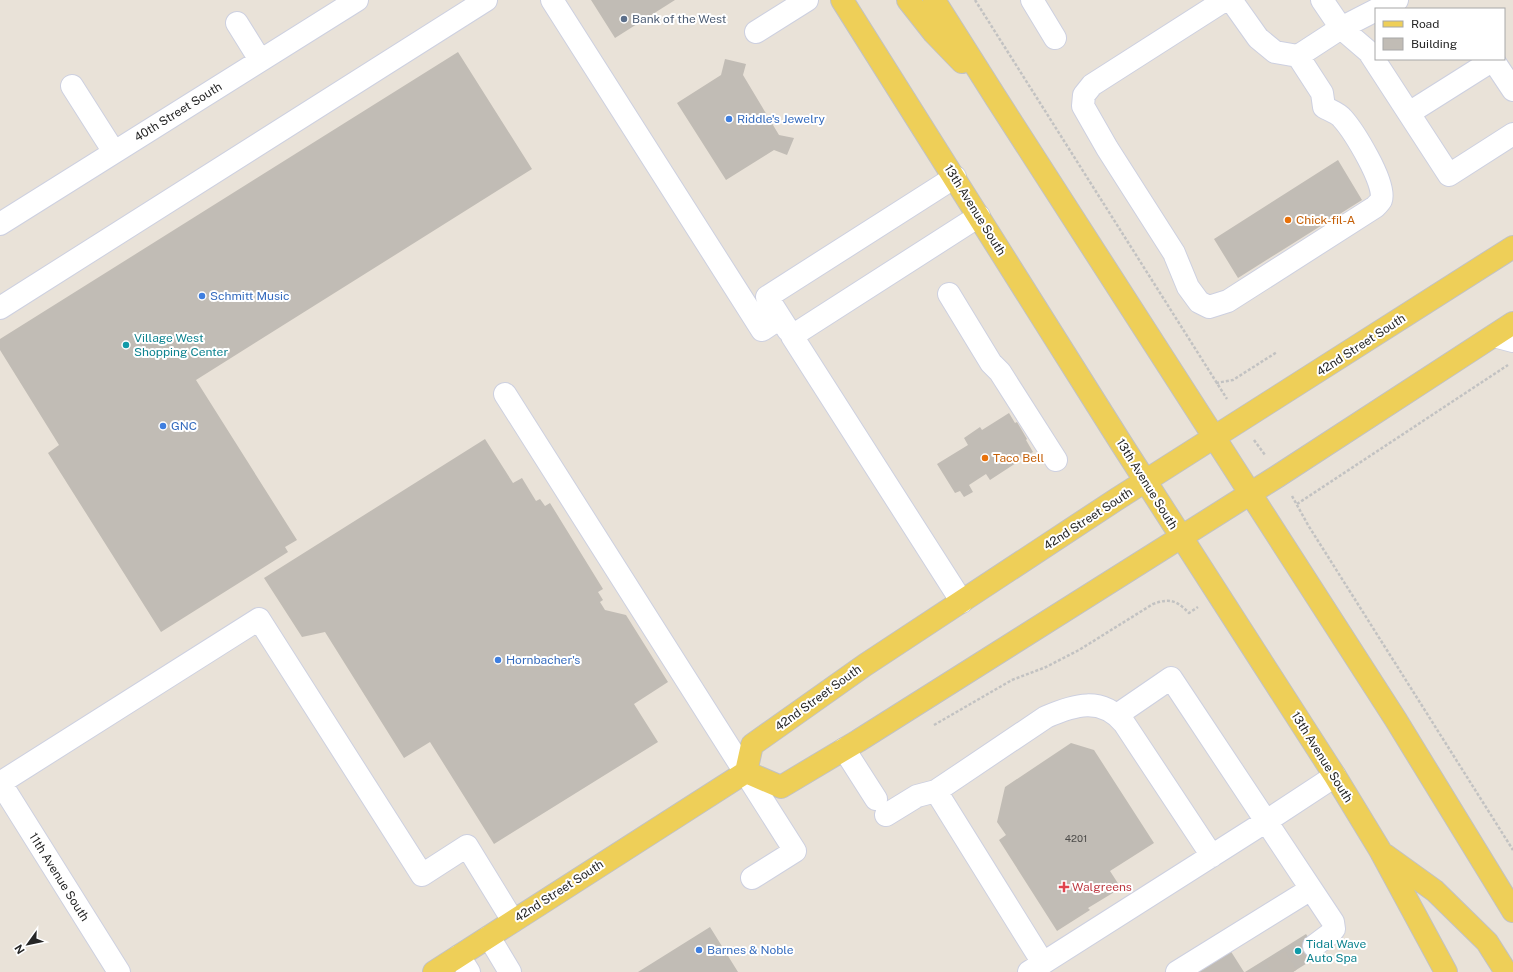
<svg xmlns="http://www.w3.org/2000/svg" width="1513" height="972" font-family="'Public Sans',sans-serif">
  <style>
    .building { fill: #c1bcb5 }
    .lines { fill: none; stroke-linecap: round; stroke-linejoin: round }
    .minor-tunnel { stroke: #c2bcb4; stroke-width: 22; stroke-dasharray: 22 11; stroke-linecap: butt }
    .minor-casing { stroke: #cdd0e0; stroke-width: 24 }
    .major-casing { stroke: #c2c2c2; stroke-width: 24 }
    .path { stroke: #c2c2c2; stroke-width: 2.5; stroke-dasharray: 3 2; stroke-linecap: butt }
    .minor { stroke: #fff; stroke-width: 22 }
    .major { stroke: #eecf58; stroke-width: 22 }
    .service-dot { fill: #5c6f8a; stroke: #fff; stroke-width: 1.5 }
    .shop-dot { fill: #3f7fe0; stroke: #fff; stroke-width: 1.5 }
    .food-dot { fill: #e8710a; stroke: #fff; stroke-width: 1.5 }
    .culture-dot { fill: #0f9aa8; stroke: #fff; stroke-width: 1.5 }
    .health-dot { fill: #e0444e; stroke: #fff; stroke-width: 1.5 }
    .labels { text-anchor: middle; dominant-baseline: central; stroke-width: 4; stroke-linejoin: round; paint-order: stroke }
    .number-label { font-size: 10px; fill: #4d4c4a }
    .service-label { font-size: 12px; fill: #4e5e75; stroke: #fff; text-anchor: start }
    .street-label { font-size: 12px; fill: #262626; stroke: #fff }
    .shop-label { font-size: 12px; fill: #366cbe; stroke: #fff; text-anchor: start }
    .food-label { font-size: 12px; fill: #c56008; stroke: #fff; text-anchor: start }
    .culture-label { font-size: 12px; fill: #0d838f; stroke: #fff; text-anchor: start }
    .health-label { font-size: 12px; fill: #be3a42; stroke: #fff; text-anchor: start }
  </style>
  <rect width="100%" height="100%" fill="#e9e2d8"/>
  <path class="building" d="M591,0H675L615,38Z
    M458,52L532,169L196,380L297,540L285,547L288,552L161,632L48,453L59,445L0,350V339Z
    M725,59L746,64L743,75L779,135L794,138L787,155L774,150L726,180L677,103L721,75Z
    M1338,160L1362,200L1238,278L1214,239Z
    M1009,413L1015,423L1017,422L1027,439L1026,440L1033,452L990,480L986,474L969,485L973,492L964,497L960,491L955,493L937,464L968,445L964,438L980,427L982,430Z
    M485,439L513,483L522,478L536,501L540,499L545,506L550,503L603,589L598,592L603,600L600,602L605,610L626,615L668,682L634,704L658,742L494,844L430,742L404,758L325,632L302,637L264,578Z
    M1071,743L1094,750L1154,843L1110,871L1121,888L1088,908L1090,910L1057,931L999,840L1006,835L997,822L1005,787Z
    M710,927L738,972H638Z
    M1306,934L1320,955L1293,972H1245Z
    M1230,950L1244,972H1195Z"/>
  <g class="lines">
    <path class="minor-tunnel" d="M1272,972L1314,946"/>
    <defs>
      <path id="minor" d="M552,0L762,330L780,318
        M1032,0L1055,38
        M1225,0L1092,85L1084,95L1083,106L1107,148L1174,253L1188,287L1199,302L1209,307L1228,301L1375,207C1377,205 1380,202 1381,200C1387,184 1353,130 1342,118C1338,113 1329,110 1324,107L1322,93L1298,56
        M1231,0L1258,38L1275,52L1298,56L1341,28L1369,52L1449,175L1513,134
        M1322,0L1341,28L1376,10
        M1379,9L1397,0
        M237,23L260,60
        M756,32L807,0
        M72,86L114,152
        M1409,113L1493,60L1513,90
        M0,224L357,0
        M949,294L991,363L1000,372L1056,460
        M0,308L486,0
        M788,330L767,297L955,177
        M1494,336L1513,341
        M505,394L795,851L752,878
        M962,602L792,336L979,216
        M1117,715L1171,678L1333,922L1334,929L1330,934L1314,946
        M844,749L876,799
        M0,782L119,972
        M0,783L259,619L422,875L467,846L513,921
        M886,815L917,796L936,791
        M489,937L510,972
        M459,956L469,972
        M1043,963L936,791L1046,717C1074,705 1101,696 1124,723L1212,856
        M1029,972L1265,822L1335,776
        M1177,972L1311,889"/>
      <path id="major" d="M842,0L1121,443L1335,776L1380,850L1446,972
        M908,0L934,33L962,62
        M934,0L996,98L1396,720L1513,911
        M746,772L781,787L858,741L1278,476L1513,323
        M1385,855L1435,891L1487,942L1506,972
        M434,972L746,772L752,745L865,665L1117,499L1513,247"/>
    </defs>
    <use href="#minor" class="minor-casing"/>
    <use href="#major" class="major-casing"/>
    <path class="path" d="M975,0L1227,399
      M1216,383L1233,380L1277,352
      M1254,440L1265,455
      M1292,496L1308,525L1513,850
      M1297,504L1508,365
      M934,725L1012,680L1046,667L1079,650L1153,604C1170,598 1176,600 1189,613L1198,607"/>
    <use href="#minor" class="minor"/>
    <use href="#major" class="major"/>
  </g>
  <circle class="service-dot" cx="624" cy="19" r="4"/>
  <g class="shop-dot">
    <circle cx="729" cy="119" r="4"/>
    <circle cx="202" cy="296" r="4"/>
    <circle cx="163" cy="426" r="4"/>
    <circle cx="498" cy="660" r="4"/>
    <circle cx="699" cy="950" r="4"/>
  </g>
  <g class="food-dot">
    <circle cx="1288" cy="220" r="4"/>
    <circle cx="985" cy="458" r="4"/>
  </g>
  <g class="culture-dot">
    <circle cx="126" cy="345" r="4"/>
    <circle cx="1298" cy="951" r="4"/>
  </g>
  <path class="health-dot" d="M1062 881h4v4h4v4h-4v4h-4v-4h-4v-4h4z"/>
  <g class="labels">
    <g class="number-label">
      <text x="1076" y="838">4201</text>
    </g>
    <g class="service-label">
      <text x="632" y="19">Bank of the West</text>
    </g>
    <g class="street-label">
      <text transform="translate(178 112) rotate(-32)">40th Street South</text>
      <text transform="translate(975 210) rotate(58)">13th Avenue South</text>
      <text transform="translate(1361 345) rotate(-33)">42nd Street South</text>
      <text transform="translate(1147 484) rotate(58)">13th Avenue South</text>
      <text transform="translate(1088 519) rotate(-33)">42nd Street South</text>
      <text transform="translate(818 698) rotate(-36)">42nd Street South</text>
      <text transform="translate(1322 757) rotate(58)">13th Avenue South</text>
      <text transform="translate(59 877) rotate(58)">11th Avenue South</text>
      <text transform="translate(559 891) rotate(-33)">42nd Street South</text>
    </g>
    <g class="shop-label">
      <text x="737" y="119">Riddle's Jewelry</text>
      <text x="210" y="296">Schmitt Music</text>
      <text x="171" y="426">GNC</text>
      <text x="506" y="660">Hornbacher's</text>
      <text x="707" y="950">Barnes &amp; Noble</text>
    </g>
    <g class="food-label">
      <text x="1296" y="220">Chick-fil-A</text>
      <text x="993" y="458">Taco Bell</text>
    </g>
    <g class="culture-label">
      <text x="134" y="338">Village West<tspan x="134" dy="14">Shopping Center</tspan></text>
      <text x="1306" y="944">Tidal Wave<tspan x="1306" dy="14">Auto Spa</tspan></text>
    </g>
    <g class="health-label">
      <text x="1072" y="887">Walgreens</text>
    </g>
  </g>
  <rect x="1375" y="8" width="130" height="52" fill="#ffffff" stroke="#a8a8a8"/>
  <rect x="1383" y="21" width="20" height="6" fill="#eecf58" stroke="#a8a8a8"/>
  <text x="1411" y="28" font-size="12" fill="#262626">Road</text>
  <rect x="1383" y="38" width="20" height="12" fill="#c1bcb5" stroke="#a8a8a8"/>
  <text x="1411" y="48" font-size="12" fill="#262626">Building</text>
  <g transform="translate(28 944) rotate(237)" stroke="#ffffff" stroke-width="3" paint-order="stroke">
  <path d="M0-3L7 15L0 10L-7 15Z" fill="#262626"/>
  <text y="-6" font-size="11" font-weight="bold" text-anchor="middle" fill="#262626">N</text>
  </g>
</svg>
